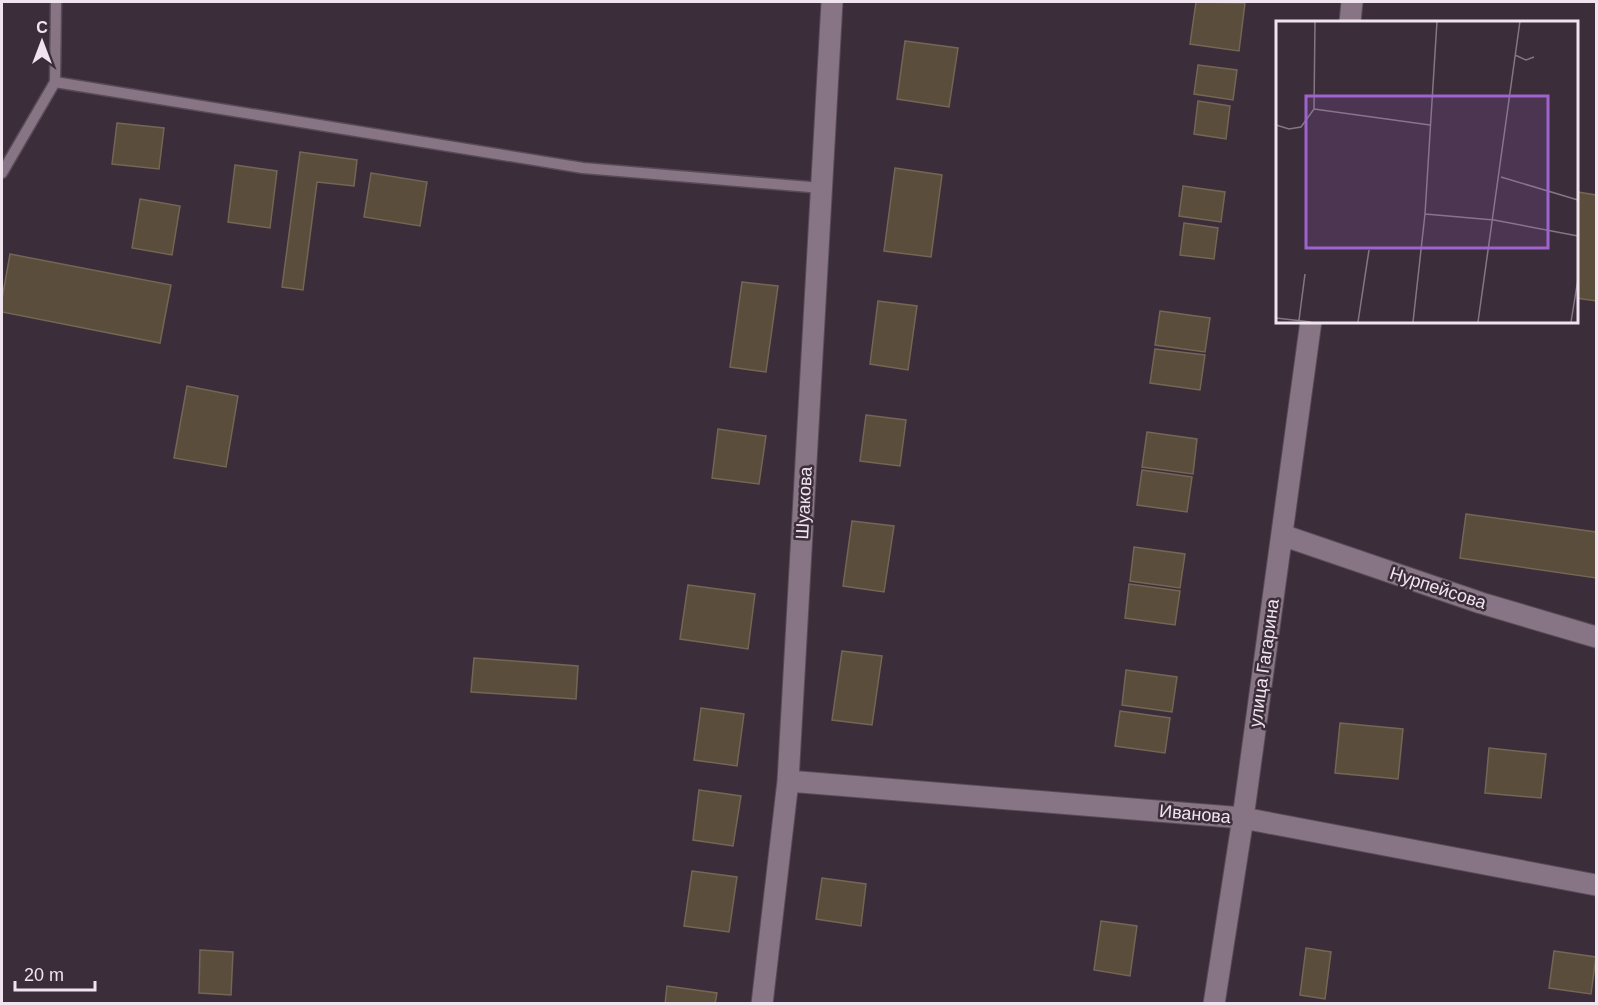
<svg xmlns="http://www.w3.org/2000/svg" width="1598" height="1005" font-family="Helvetica,sans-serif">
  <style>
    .building { fill: #5b4d3c; stroke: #746654; stroke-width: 1.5 }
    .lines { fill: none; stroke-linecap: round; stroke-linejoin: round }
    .service-casing { stroke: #584b57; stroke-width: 13 }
    .minor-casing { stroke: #584b57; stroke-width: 23 }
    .service { stroke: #877485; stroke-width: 10 }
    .minor { stroke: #877485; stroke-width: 21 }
    .labels { text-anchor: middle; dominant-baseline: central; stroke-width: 5; stroke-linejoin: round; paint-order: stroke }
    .street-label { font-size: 18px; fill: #f0e5ef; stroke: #3c2d3b }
    .inset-road { fill: none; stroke: #847783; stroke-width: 1.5 }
    .view { fill: #9e64cd; fill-opacity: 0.15; stroke: #9e64cd; stroke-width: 3 }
    .inset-edge { fill: none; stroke: #f0e5ef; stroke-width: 3 }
  </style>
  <rect width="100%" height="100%" fill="#3c2d3b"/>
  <path class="building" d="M1196,2L1245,3L1239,51L1190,44Z
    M905,41L958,48L949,107L897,99Z
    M1198,65L1237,70L1233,100L1194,94Z
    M1198,101L1230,106L1226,139L1194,134Z
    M117,123L164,128L159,169L112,164Z
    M300,152L357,160L354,186L317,182L303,290L282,287Z
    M235,165L277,171L270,228L228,222Z
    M895,168L942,175L931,257L884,251Z
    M371,173L427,182L420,226L364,217Z
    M1183,186L1225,192L1221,222L1179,216Z
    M1578,192L1596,195V301L1576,298V213Z
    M140,199L180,206L172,255L132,248Z
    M1184,223L1218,228L1214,259L1180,255Z
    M10,254L171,285L160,343L2,312V299Z
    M742,282L778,286L766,372L730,367Z
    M878,301L917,306L908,370L870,364Z
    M1160,311L1210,318L1205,352L1155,345Z
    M1155,349L1205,355L1200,390L1150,383Z
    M187,386L238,396L226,467L174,458Z
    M866,415L906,420L900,466L860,461Z
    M718,429L766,436L759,484L712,478Z
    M1147,432L1197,439L1193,474L1142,467Z
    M1142,470L1192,477L1187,512L1137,505Z
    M1466,514L1596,532V578L1460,558Z
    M852,521L894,526L884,592L843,586Z
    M1134,547L1185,554L1180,588L1130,581Z
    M1129,584L1180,591L1175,625L1125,618Z
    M688,585L755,594L748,649L680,639Z
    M842,651L882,656L872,725L832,720Z
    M474,658L578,666L576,699L471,692Z
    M1126,670L1177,677L1172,712L1122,705Z
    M701,708L744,714L737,766L694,760Z
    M1120,711L1170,718L1165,753L1115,746Z
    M1340,723L1403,729L1398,779L1335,773Z
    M1489,748L1546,754L1541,798L1485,793Z
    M699,790L741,796L733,846L693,840Z
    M692,871L737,877L729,932L684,926Z
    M822,878L866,884L861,926L816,919Z
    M1101,921L1137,926L1130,976L1094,970Z
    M1306,948L1331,952L1325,999L1300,995Z
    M200,950L233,952L231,995L199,993Z
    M1554,951L1596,957L1591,994L1549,988Z
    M667,986L717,993L715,1004H665Z"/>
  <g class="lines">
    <defs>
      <path id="service" d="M55,82L583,168L822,188
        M2,173L55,82L56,2"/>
      <path id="minor" d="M1350,22L1352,2
        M1282,535L1481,603L1596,637
        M788,781L1243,818L1596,885
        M762,1004L788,781L832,2
        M1214,1004L1243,818L1311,321"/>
    </defs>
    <use href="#service" class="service-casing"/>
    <use href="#minor" class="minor-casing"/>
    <use href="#service" class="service"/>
    <use href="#minor" class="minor"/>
  </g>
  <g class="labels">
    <g class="street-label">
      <text transform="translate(804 503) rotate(-87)">Шуакова</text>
      <text transform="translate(1438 588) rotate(18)">Нурпейсова</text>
      <text transform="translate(1264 663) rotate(-82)">улица Гагарина</text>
      <text transform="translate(1195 814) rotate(5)">Иванова</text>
    </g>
  </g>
  <g transform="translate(1276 21)">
    <rect width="302" height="302" fill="#3c2d3b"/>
    <path class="inset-road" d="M239,34L250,39L258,36M38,88L154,104M0,104L13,108L25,106L38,88L39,0M225,156L302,179M149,193L218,199L302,215M0,297L35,301M23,299L29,253M82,301L93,229M137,301L149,193L161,0M202,301L244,0M295,301L302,258"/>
    <path class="view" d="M30,75H272V227H30Z"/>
    <rect width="302" height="302" class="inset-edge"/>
  </g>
  <rect width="1598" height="1005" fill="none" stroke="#f0e5ef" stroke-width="6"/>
  <g transform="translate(42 42)" stroke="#3c2d3b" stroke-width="4.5" paint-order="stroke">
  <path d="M0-4.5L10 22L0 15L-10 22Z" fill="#f0e5ef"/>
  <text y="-9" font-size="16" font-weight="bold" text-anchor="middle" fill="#f0e5ef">С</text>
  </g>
  <path d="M15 981v9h80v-9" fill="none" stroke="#f0e5ef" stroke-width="3"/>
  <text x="24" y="981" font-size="18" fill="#f0e5ef" stroke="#3c2d3b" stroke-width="4.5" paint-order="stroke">20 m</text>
</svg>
